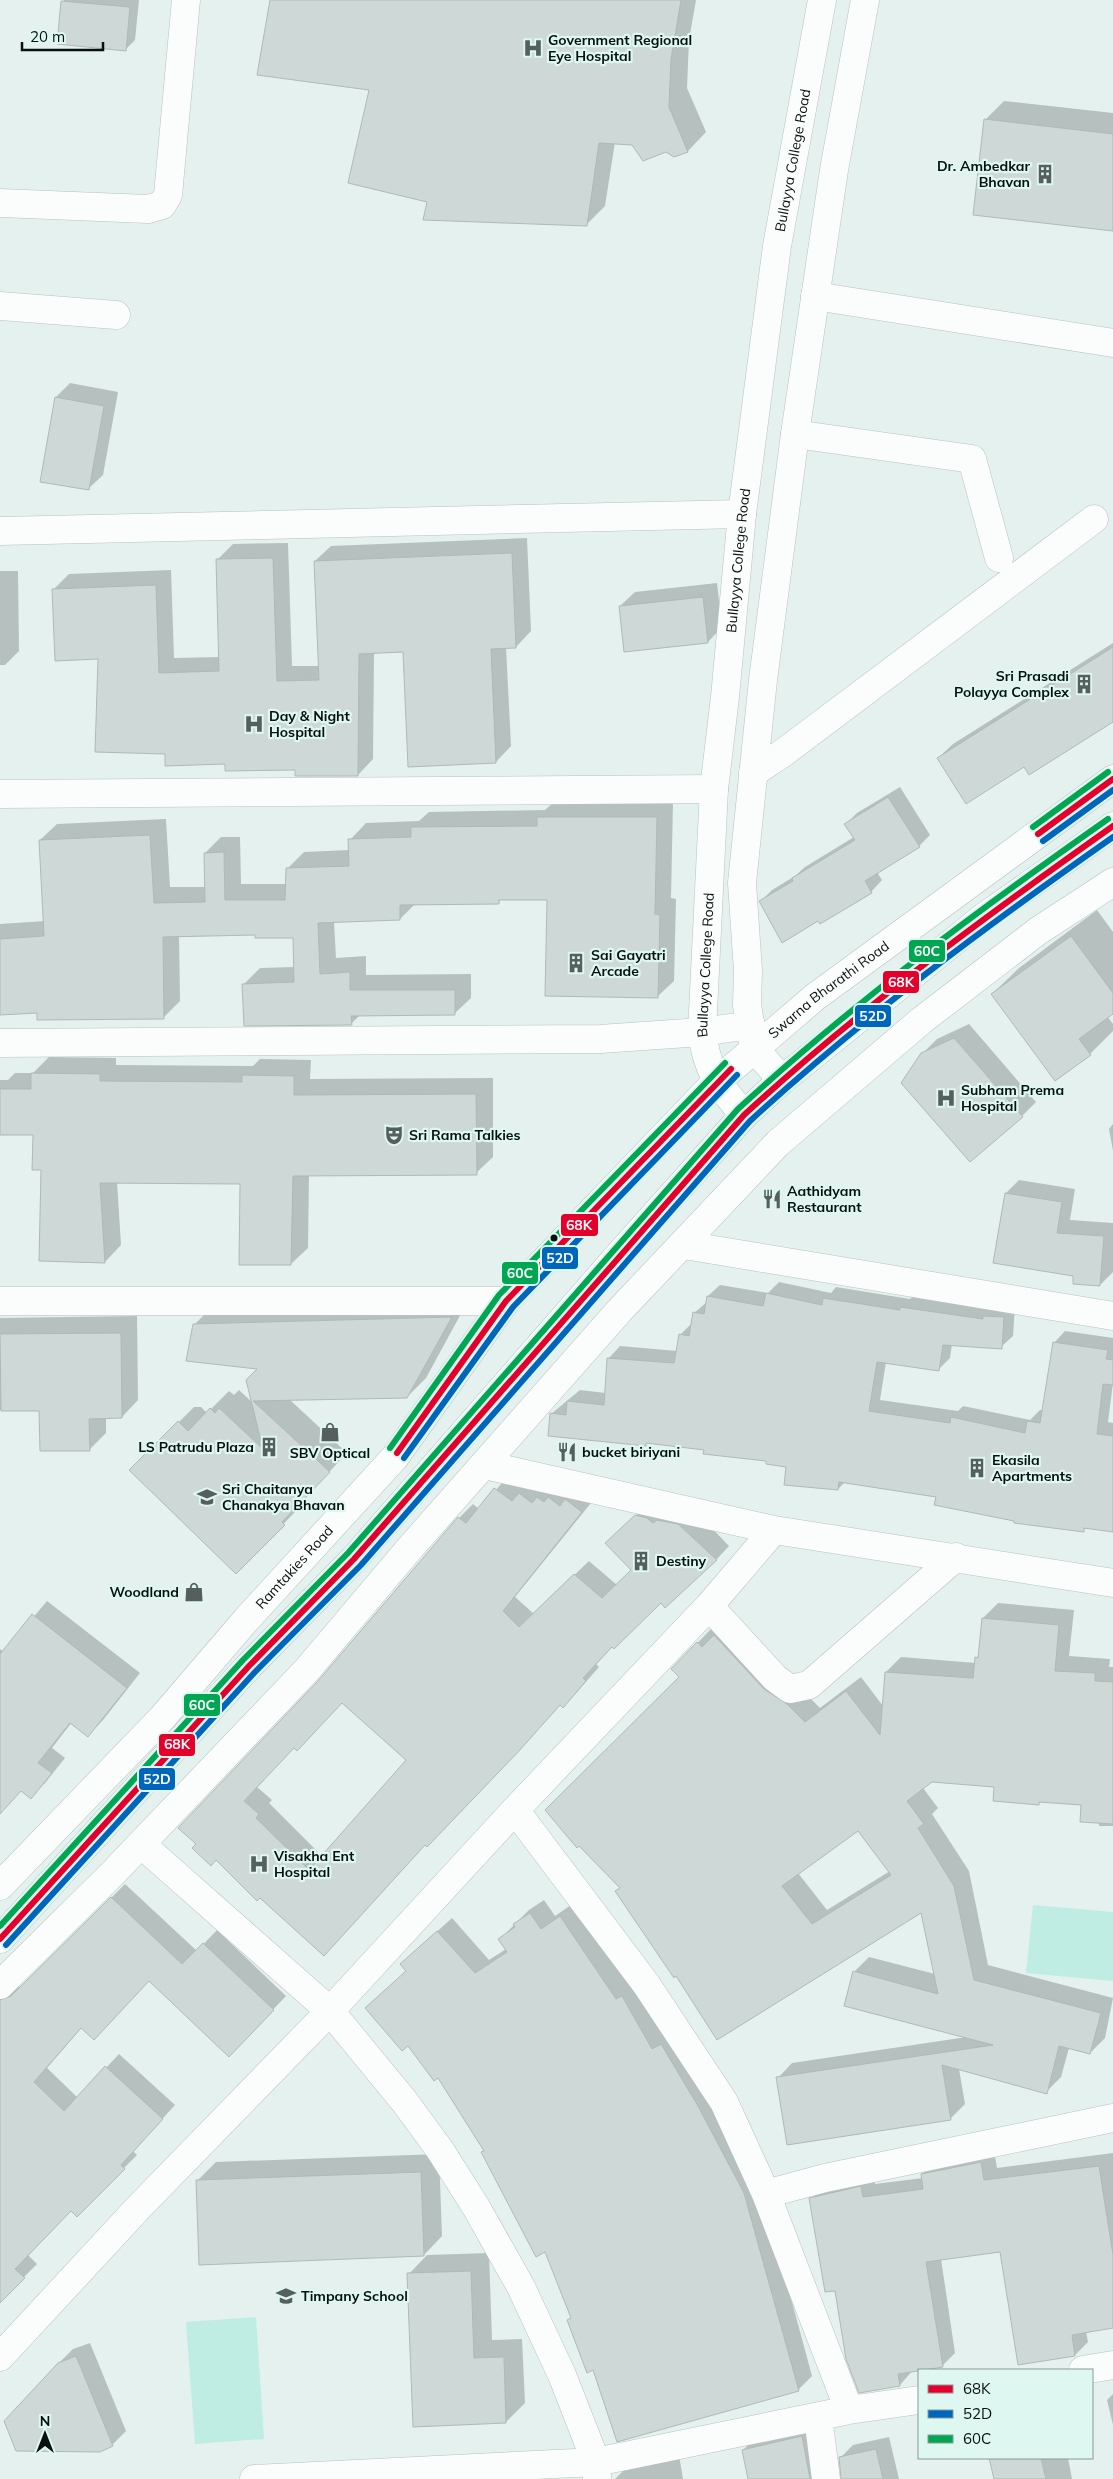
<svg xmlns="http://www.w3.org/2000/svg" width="1113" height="2479" font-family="Mulish,sans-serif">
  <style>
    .green { fill: #bfede3 }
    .shadow { fill: #0003; fill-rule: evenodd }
    .building { fill: #ced8d6; stroke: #afbab7; fill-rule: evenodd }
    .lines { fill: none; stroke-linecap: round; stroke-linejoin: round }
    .minor-casing { stroke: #b7c2c0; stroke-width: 29 }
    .secondary-casing { stroke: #b7c2c0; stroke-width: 29 }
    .primary-casing { stroke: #b7c2c0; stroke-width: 29 }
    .minor { stroke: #fbfdfc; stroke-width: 28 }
    .secondary { stroke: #fbfdfc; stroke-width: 28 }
    .primary { stroke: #fbfdfc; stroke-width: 28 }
    .bus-1-casing { stroke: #def7f1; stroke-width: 10 }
    .bus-2-casing { stroke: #def7f1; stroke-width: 10 }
    .bus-3-casing { stroke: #def7f1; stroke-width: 10 }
    .bus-1 { stroke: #e4002b; stroke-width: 6 }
    .bus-2 { stroke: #0065bd; stroke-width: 6 }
    .bus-3 { stroke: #00a651; stroke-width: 6 }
    .bus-dot { fill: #08110f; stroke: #def7f1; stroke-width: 2 }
    .labels { text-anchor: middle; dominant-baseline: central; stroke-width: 4.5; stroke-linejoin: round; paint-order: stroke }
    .poi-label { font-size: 14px; font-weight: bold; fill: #08110f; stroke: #def7f1; text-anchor: start }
    .street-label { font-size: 14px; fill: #08110f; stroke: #def7f1 }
    .line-badge { stroke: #def7f1; stroke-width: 2 }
    .badge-label { font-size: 14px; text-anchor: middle; font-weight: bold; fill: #fff }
  </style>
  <rect width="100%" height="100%" fill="#e4f1ee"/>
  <path class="green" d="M1033,1905L1113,1912V1981L1026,1973Z
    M256,2317L264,2439L195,2444L186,2322Z"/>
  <path class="shadow" d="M63,0H139L135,40L126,49Z
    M271,0H696L689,40L687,88L706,132L688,151L674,156L666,150L633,143L615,142L605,206L586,225L428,202L371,89Z
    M1004,101L1113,113V229L985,120Z
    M70,383L118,392L103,475L88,489L56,397Z
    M527,538L531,631L516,647H506L511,746L496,762L404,651L374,652L373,759L358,775L226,763L166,752L53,590L69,574L171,570L174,658L220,657L217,560L233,544L288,543L292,666H320L315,561L331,546Z
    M0,571H18L19,651L5,665H0Z
    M717,583L722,627L708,642L620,606L635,592Z
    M1113,643V720L1025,765L938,758L953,744Z
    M900,787L930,835L919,846L877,872L882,880L871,892L782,941L760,902L772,890L795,876L805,867L854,837L846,824L857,813Z
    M555,801H673L671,898L676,899L674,981L657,997L548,899L502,898L498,903L415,904L400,919L334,922L336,958L366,956V975L471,974V998L454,1014L360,1015L351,1024L243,985L260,968L295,967L294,937L256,934L179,935L180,1001L163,1018L39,1012L0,1014V924L45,921L40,840L57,824L166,819L170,887H206L205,853L221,837H240L241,884H287V869L304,852L350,850V840L366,823L419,821L429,812L545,810Z
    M1097,910L1113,932V1012L1107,1016L1113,1024V1031L1090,1054L992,994L1019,968Z
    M969,1024L1036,1102L1022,1116L922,1054L937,1039Z
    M49,1057L116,1058V1065L253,1066L260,1059L311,1060L310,1079L493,1078V1157L476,1173L309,1175L308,1248L291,1264L242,1183L117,1182L121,1245L105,1262L43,1169L34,1134H0V1080H8L15,1073H33Z
    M1113,1124V1151L1109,1129Z
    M1019,1180L1075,1189L1070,1220L1113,1223V1272L1100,1285L1006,1193Z
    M779,1282L831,1293L836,1287L910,1299L913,1296L1015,1306L1013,1336L1001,1347L952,1344L950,1358L938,1370L886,1362L880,1400L958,1411L963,1406L1030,1420L1040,1410H1043L1054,1343L1065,1331L1113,1338V1383L1108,1422L1113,1423V1531L1087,1527L1083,1531L1015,1520L937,1495L845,1482L838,1489L787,1466L767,1460L705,1449L648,1442L645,1444L551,1414L580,1390L606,1393L609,1358L620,1346L677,1351L680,1335L691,1324L694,1313L707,1302L708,1296L720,1285L768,1293Z
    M469,1299L426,1378L407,1397L289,1399L347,1453L300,1503L302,1505L236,1572L131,1470L194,1407H201L207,1413L229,1391L234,1395L239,1390L254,1404L248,1380L260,1368L194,1325L213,1306Z
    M137,1316L138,1400L122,1417H106V1433L89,1450L40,1409L0,1410V1318Z
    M509,1475L595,1498L515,1597L534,1614L589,1561L617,1585L633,1570L607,1543L650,1502L704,1520L729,1546L716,1560L661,1602L613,1646L596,1664L599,1667L577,1692L563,1706L561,1704L441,1832L425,1844L337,1941L216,1859L194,1848L319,1682L459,1518L473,1504L479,1509ZM342,1702L407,1760L323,1857L269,1803L272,1800L257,1787L294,1746Z
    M47,1601L140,1673L103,1720L88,1735L72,1722L52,1748L65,1758L45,1783L31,1797L21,1790L0,1813V1649L4,1652Z
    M998,1603L1074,1610L1069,1656L1110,1659L1109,1667H1113V1826H1099V1822L1083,1803L1042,1801L1038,1804L995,1786L932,1781L923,1788L938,1808L932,1814L969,1871L988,1965L1113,1998L1105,2038L1090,2053L1069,2048L1061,2077L1046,2092L959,2069L965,2104L950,2119L778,2078L792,2063L967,2037L854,1972L869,1957L935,1974L921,1911L677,1974L621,1888L680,1677L672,1669L712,1628L802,1690L820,1708L861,1677L883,1706L886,1672L901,1657L976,1663V1658L980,1654L983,1618ZM858,1830L890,1871L827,1910L798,1873Z
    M125,1884L197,1951L217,1930L286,1996L243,2041L150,1980L82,2027L47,2068L78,2098L119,2054L175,2105L133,2151L137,2155L77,2215L72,2209L28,2255L37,2264L0,2301V1999L12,1987H19L26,1983Z
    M544,1900L555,1916L574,1903L630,1986L636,1983L759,2180L812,2376L798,2390L594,2369L568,2321L572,2317L546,2251L485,2150L439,2077L408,2044L366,2008L407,1971L401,1964L452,1918L489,1960L506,1949L500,1939L529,1910Z
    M994,2150L997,2168L1113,2153V2327L1086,2331L1088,2342L1075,2355L1001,2250L941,2259L955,2353L942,2366L913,2370L900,2385L836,2289L811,2199L824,2186L874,2174L875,2184L923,2178L922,2174L935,2161Z
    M439,2154L442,2236L424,2255L197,2181L216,2162Z
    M489,2253L492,2340L522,2339L525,2403L506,2422L409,2274L427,2255Z
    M90,2343L126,2431L112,2445L58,2364L73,2349Z
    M1113,2394V2425L1107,2400Z
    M814,2424L831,2479H749L743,2450L756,2437Z
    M889,2437L899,2479H841L840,2458L853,2445Z
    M679,2455L683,2479H615L627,2467Z
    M990,2458H1068L1072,2479H995Z"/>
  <path class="building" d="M270,0H681L671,59L669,107L688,152L674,157L666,152L643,161L632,145L599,143L587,226L423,220L427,202L348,183L369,90L257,75Z
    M61,1L130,7L126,51L57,44Z
    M984,119L1113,134V231L973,215Z
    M55,397L104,406L89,490L40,482Z
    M512,553L516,648L491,649L496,763L408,767L403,652L359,654L358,776H295V770L225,771V764L165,766V754L95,752L98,659L55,661L52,589L156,585L159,673L219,671L216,559L273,558L277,681L319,680L314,561Z
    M703,597L708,643L624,652L619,606Z
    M1113,647V722L1029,775L1024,767L966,804L937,758Z
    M888,797L920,847L865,881L872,893L820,924L818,921L782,943L759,901L793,881L792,878L855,840L844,824Z
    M537,817H657L655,914L660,915L658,998L545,996L547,900H499V904L400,905V920L318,923L320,974L350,972V990H455V1015L351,1016L352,1025L244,1026L242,984L294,982L293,938H255V935L163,937L164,1019L37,1020V1013L0,1015V939L44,936L39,840L150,835L154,903L205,902L204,853L224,852L225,900H285L286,868L349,866L348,839L411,837V827L537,826Z
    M1071,936L1113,993V1014L1079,1039L1091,1055L1055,1081L991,994Z
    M954,1038L1023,1117L970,1162L901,1083L921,1053Z
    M31,1073L100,1074V1081L242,1082V1075L294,1076V1095L476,1094L477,1175L293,1176L291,1265H239L240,1184L100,1183L105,1263L39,1261L41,1170H32L33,1135H0V1089H31Z
    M1005,1193L1062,1202L1057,1233L1104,1236L1100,1286L1073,1284V1276L993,1263Z
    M766,1293L822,1305L823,1298L900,1310V1307L983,1319V1316L1004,1317L1002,1349L943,1345L939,1371L877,1362L869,1411L950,1423L951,1417L1025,1433L1027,1421L1040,1423L1053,1342L1108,1350L1106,1359L1113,1360V1385L1103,1384L1097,1434L1113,1436V1532L1084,1528V1532L1014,1523V1521L934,1505L936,1497L839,1482L838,1490L784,1485L786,1467L766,1464V1461L703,1454L704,1450L646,1443V1446L548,1436L550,1413L566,1415L567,1401L604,1405L607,1358L674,1363L679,1334L689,1336L693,1312L704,1314L707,1296L763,1306Z
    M452,1317L407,1398L253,1401L330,1472L282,1522L285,1525L236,1574L129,1470L178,1421L188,1431L210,1408L215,1413L219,1408L263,1449L246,1380L257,1369L186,1361L193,1324Z
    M121,1333L122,1418L89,1419L90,1451H40L39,1411H1L0,1334Z
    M494,1488L512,1501L519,1493L532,1503L537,1497L544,1502L548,1497L560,1506L565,1499L582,1512L503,1611L519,1627L574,1574L602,1598L631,1570L605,1543L635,1515L647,1518L653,1523L657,1520L678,1524L717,1560L665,1608L661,1603L614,1649L612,1647L583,1678L586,1681L563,1708L560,1705L519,1751L427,1847L425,1845L324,1956L260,1898L257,1901L216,1860L211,1866L192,1848L196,1844L178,1828L318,1681L458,1517L466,1523ZM342,1703L406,1760L309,1870L256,1818L259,1814L244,1801L294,1748L297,1751Z
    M32,1614L127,1688L88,1737L70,1723L38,1763L52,1773L31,1799L21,1791L0,1814V1654Z
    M982,1618L1059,1625L1055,1671L1095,1673V1681L1113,1682V1824L1080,1822L1081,1805L1039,1802V1805L993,1801L994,1787L932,1782L907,1801L924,1824L918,1828L954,1886L974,1980L1101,2013L1090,2054L1059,2046L1047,2094L942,2065L951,2120L787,2145L776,2077L993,2045L844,2006L853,1971L938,1994L921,1913L717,2040L676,1976L674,1978L615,1891L620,1888L579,1846L577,1848L545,1810L679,1677L671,1669L697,1642L702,1647L714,1635L764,1689L787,1704L805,1722L846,1691L880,1735L885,1672L973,1678L975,1657L978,1658ZM858,1831L891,1875L812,1924L782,1886Z
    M111,1897L182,1964L203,1943L274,2010L229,2057L149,1981L94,2040L81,2028L34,2082L64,2111L105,2066L163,2119L121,2165L125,2169L77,2217L71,2211L15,2269L25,2278L0,2303V2000L11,1996Z
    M530,1913L541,1929L560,1916L616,1999L622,1996L652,2049L661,2044L698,2106L744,2193L799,2391L617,2442L593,2370L587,2373L567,2320L571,2318L545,2252L536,2257L481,2152L484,2151L438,2078L434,2081L408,2046L402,2051L365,2008L406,1971L400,1964L437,1931L475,1973L507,1952L498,1939L515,1927L513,1924Z
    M981,2162L984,2180L1099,2166L1113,2255V2328L1072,2335L1075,2356L1018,2365L1000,2252L926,2262L943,2367L898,2374L900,2386L859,2393L846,2359L835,2291L825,2292L809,2198L861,2186L863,2197L923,2189L921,2174Z
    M421,2172L424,2256L199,2265L196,2180Z
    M471,2271L474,2358L504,2357L506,2423L413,2427L407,2273Z
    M76,2356L113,2446L100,2452L16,2451L4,2421L58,2363Z
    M802,2436L810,2479H748L742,2450Z
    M876,2449L883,2479H841L839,2457Z
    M989,2458H1041L1046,2479H994Z"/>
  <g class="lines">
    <defs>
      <path id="minor" d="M0,203L148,209L162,205L168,195L186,0
        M815,296L1113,343
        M0,306L116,315
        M795,434L972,459L999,558
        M0,531L742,514
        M753,773L783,753L1094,519
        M0,794L714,789
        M0,1043L600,1039L702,1032L751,1025
        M684,1245L1113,1316
        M0,1301H506
        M485,1465L774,1530L1113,1583
        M709,1606L775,1678L790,1689L809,1685L956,1557
        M515,1810L646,1984L724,2102L766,2194L849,2410
        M141,1844L330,2011L404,2101L440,2150L476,2207L521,2287L562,2375L596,2462L597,2479
        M766,2194L825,2178L1113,2118
        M0,2357L139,2207L330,2011L515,1810L709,1606L774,1530
        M1083,2370L1113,2365
        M818,2417L826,2479
        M254,2479L596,2462L849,2410L919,2400"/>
      <g id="secondary">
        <path d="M782,1080L754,1048L747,1005L748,971L742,883L763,680L795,434L834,170L865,0"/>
        <path id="s1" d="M744,1115C719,1085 707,1072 702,1032L714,789L725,697L742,514L777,246L822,0"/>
      </g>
      <g id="primary">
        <path id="s2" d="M0,1886L162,1718L246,1620L395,1457L506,1301L716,1082L815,997L1113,779"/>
        <path d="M0,1939L249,1666L354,1559L619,1255L744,1115L782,1080L984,917L1113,826"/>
        <path d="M0,1985L114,1872L306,1671L410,1548L620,1310L778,1143L922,1020L1038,931L1113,882"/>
      </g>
    </defs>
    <use href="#minor" class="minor-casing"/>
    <use href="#secondary" class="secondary-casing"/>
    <use href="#primary" class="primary-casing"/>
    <use href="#minor" class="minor"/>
    <use href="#secondary" class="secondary"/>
    <use href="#primary" class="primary"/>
    <defs>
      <path id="bus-1" d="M1038,834L1113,779
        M397,1453L506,1301L731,1069
        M0,1939L249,1666L354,1559L744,1115C859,1009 986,916 1113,826"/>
      <path id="bus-2" d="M1043,841L1113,790
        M404,1458L513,1307L737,1075
        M6,1945L255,1672L361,1565L750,1121C863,1017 988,925 1113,837"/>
      <path id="bus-3" d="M1033,827L1108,772
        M390,1448L499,1295L725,1063
        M0,1926L243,1660L348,1553L738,1109C853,1003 980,909 1108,819"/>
    </defs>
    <use href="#bus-1" class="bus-1-casing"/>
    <use href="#bus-2" class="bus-2-casing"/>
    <use href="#bus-3" class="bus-3-casing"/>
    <use href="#bus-1" class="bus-1"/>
    <use href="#bus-2" class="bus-2"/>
    <use href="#bus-3" class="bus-3"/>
  </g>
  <defs>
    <symbol id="hospital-bare" viewBox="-9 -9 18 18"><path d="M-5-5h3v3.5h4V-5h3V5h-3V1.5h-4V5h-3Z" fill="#555f5d" stroke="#def7f1" stroke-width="2.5" paint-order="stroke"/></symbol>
    <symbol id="building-bare" viewBox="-9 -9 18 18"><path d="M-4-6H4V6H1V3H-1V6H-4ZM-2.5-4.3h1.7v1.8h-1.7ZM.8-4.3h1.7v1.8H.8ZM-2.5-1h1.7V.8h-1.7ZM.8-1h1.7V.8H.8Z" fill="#555f5d" stroke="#def7f1" stroke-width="2.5" paint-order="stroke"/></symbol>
    <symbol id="theatre-bare" viewBox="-9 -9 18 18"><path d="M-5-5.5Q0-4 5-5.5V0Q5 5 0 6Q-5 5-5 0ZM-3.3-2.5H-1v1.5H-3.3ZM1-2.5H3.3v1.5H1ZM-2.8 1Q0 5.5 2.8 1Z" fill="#555f5d" stroke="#def7f1" stroke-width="2.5" paint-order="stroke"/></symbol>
    <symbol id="restaurant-bare" viewBox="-9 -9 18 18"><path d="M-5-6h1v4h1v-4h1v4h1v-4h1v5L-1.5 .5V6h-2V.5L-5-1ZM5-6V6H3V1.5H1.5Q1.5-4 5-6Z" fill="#555f5d" stroke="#def7f1" stroke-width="2.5" paint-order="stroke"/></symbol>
    <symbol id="shop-bare" viewBox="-9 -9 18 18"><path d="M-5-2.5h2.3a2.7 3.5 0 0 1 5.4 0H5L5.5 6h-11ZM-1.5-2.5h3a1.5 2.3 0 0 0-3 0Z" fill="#555f5d" stroke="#def7f1" stroke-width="2.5" paint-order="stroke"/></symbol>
    <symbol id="university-bare" viewBox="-9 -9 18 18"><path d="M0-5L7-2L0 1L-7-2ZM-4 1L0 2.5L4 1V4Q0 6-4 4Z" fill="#555f5d" stroke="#def7f1" stroke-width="2.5" paint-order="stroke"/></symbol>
    <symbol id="school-bare" viewBox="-9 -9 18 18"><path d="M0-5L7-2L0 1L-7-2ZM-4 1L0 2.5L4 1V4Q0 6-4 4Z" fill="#555f5d" stroke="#def7f1" stroke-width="2.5" paint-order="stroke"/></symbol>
  </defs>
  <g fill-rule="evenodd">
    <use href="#hospital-bare" x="519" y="34" width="28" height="28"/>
    <use href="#building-bare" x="1031" y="160" width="28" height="28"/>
    <use href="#building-bare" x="1070" y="670" width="28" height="28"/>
    <use href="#hospital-bare" x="240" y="710" width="28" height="28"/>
    <use href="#building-bare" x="562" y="949" width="28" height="28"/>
    <use href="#hospital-bare" x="932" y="1084" width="28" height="28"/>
    <use href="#theatre-bare" x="380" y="1121" width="28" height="28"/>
    <use href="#restaurant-bare" x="758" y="1185" width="28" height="28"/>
    <use href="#shop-bare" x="316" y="1418" width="28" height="28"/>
    <use href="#building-bare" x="255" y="1433" width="28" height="28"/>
    <use href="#restaurant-bare" x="553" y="1438" width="28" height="28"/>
    <use href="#building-bare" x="963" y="1454" width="28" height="28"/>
    <use href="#university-bare" x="193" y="1483" width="28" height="28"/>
    <use href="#building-bare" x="627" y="1547" width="28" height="28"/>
    <use href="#shop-bare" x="180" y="1578" width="28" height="28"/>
    <use href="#hospital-bare" x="245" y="1850" width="28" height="28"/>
    <use href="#school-bare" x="272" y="2282" width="28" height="28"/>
  </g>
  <circle class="bus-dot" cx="554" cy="1238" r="4.5"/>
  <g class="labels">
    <g class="poi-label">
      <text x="548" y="40">Government Regional<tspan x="548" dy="16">Eye Hospital</tspan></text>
      <text x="1030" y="166" text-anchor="end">Dr. Ambedkar<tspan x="1030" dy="16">Bhavan</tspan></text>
      <text x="1069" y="676" text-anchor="end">Sri Prasadi<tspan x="1069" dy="16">Polayya Complex</tspan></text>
      <text x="269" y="716">Day &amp; Night<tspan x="269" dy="16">Hospital</tspan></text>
      <text x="591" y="955">Sai Gayatri<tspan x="591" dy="16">Arcade</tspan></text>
      <text x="961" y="1090">Subham Prema<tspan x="961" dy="16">Hospital</tspan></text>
      <text x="409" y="1135">Sri Rama Talkies</text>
      <text x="787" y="1191">Aathidyam<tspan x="787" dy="16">Restaurant</tspan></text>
      <text x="254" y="1447" text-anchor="end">LS Patrudu Plaza</text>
      <text x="582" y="1452">bucket biriyani</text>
      <text x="330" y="1453" text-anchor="middle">SBV Optical</text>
      <text x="992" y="1460">Ekasila<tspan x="992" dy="16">Apartments</tspan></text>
      <text x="222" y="1489">Sri Chaitanya<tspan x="222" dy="16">Chanakya Bhavan</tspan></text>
      <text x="656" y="1561">Destiny</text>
      <text x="179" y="1592" text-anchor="end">Woodland</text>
      <text x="274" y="1856">Visakha Ent<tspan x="274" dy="16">Hospital</tspan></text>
      <text x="301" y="2296">Timpany School</text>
    </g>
    <g class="street-label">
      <text stroke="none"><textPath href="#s1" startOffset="972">Bullayya College Road</textPath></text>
      <text stroke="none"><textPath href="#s1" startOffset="568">Bullayya College Road</textPath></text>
      <text stroke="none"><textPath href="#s1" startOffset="162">Bullayya College Road</textPath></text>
      <text stroke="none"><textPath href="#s2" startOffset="1224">Swarna Bharathi Road</textPath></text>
      <text stroke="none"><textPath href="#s2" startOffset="434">Ramtakies Road</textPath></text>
    </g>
  </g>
  <g class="line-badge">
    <rect x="908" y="939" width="38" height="24" rx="5" fill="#00a651"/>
    <rect x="882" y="970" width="38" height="24" rx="5" fill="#e4002b"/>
    <rect x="854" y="1004" width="38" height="24" rx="5" fill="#0065bd"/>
    <rect x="560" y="1213" width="39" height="24" rx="5" fill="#e4002b"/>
    <rect x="541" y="1246" width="38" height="24" rx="5" fill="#0065bd"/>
    <rect x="501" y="1261" width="38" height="24" rx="5" fill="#00a651"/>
    <rect x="183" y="1693" width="38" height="24" rx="5" fill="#00a651"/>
    <rect x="158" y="1733" width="38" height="24" rx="5" fill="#e4002b"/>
    <rect x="138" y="1767" width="38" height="24" rx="5" fill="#0065bd"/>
  </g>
  <g class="badge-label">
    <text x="927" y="956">60C</text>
    <text x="901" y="987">68K</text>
    <text x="873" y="1021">52D</text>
    <text x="579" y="1230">68K</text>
    <text x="560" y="1263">52D</text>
    <text x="520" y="1278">60C</text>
    <text x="202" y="1710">60C</text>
    <text x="177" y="1749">68K</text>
    <text x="157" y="1784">52D</text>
  </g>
  <rect x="918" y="2369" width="175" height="90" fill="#def7f1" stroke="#889b97"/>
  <rect x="928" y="2385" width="25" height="8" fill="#e4002b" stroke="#889b97"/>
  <text x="963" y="2394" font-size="15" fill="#08110f">68K</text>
  <rect x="928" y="2410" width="25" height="8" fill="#0065bd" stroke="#889b97"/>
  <text x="963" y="2419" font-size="15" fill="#08110f">52D</text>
  <rect x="928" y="2435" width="25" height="8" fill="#00a651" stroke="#889b97"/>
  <text x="963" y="2444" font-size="15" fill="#08110f">60C</text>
  <g transform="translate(45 2434)" stroke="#def7f1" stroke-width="4" paint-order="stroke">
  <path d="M0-4L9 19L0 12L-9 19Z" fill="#08110f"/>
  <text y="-8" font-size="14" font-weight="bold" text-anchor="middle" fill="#08110f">N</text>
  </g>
  <path d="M22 42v8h81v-8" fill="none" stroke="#08110f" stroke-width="2.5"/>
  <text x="30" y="42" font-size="15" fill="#08110f" stroke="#def7f1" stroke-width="4" paint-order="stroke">20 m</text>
</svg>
